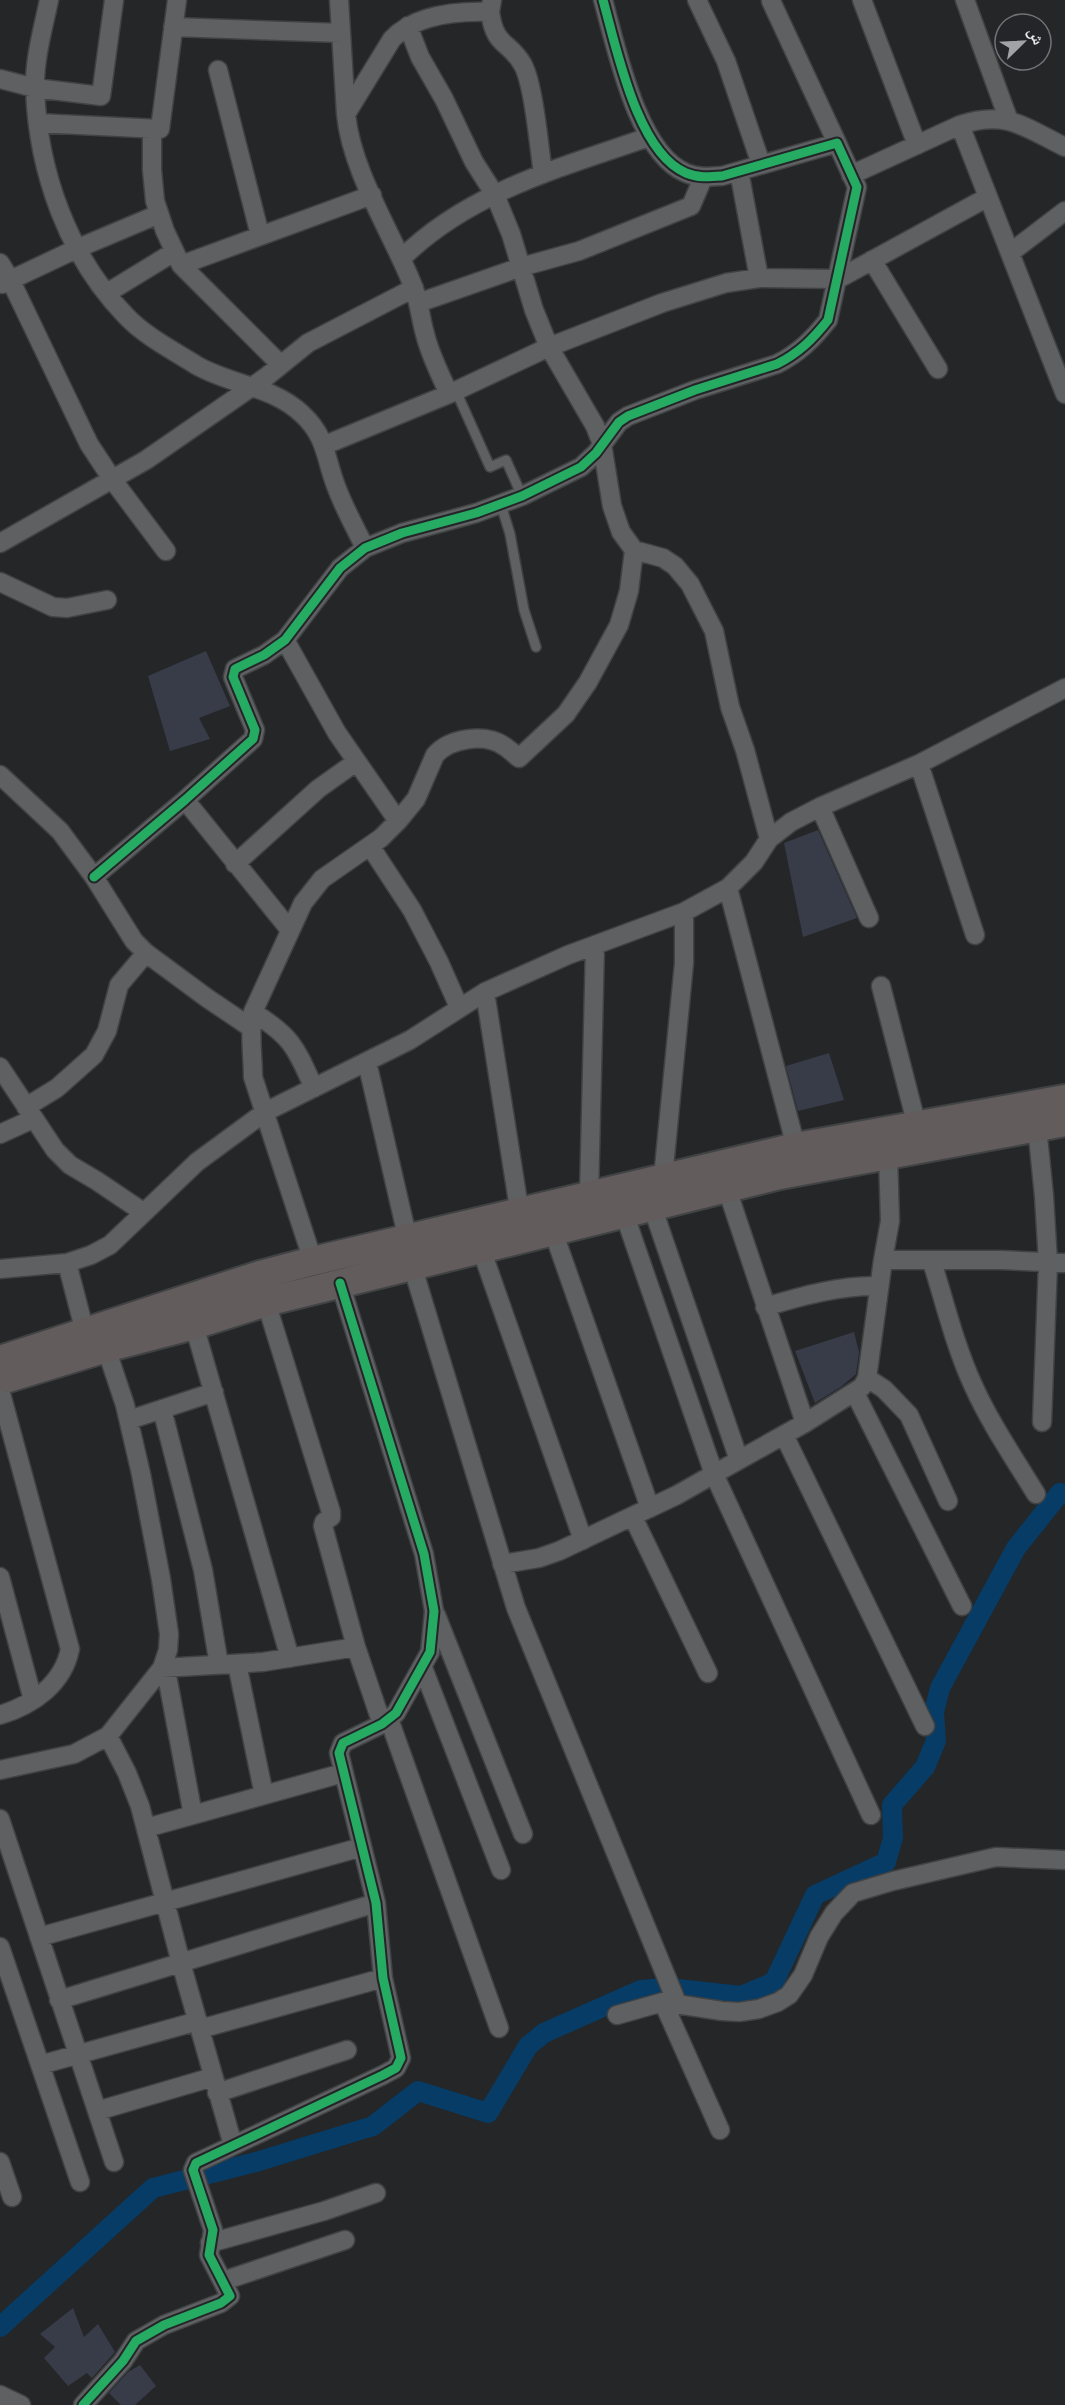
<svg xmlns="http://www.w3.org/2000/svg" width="1065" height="2405" font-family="Bitter,'Noto Naskh Arabic',serif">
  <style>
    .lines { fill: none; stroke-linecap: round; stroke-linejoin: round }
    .canal { stroke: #063c65; stroke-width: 20 }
    .building { fill: #373c48 }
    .service-casing { stroke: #414244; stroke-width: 12 }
    .minor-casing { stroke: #414244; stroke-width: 21 }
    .primary-casing { stroke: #414244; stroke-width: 32 }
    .service { stroke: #5f6062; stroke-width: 9 }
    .minor { stroke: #5f6062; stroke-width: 18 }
    .primary { stroke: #625c5c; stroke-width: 28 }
    .cycleway-casing { stroke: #232529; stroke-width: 13 }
    .cycleway { stroke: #26ab63; stroke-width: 9 }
  </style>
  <rect width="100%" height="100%" fill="#242628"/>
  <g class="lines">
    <path class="canal" d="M678,1989L741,1996L774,1982L815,1895L886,1862L893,1838L892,1805L925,1767L936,1741L934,1712L940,1688L1016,1548L1060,1493L1065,1494
      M0,2327L153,2188L256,2162L373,2126L418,2091L488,2113L528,2046L544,2033L641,1990L664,1988"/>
  </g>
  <path class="building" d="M206,651L230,706L199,718L210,739L170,751L148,676Z
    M818,830L857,918L803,937L784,843Z
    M829,1053L844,1100L798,1111L786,1066Z
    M854,1332L859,1352L856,1374L842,1386L815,1403L795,1351Z
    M73,2308L84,2337L98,2324L115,2352L92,2378L87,2373L68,2386L44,2358L55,2347L40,2334Z
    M140,2365L156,2386L135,2405H121L109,2393L128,2372Z"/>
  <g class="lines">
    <defs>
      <path id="service" d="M456,391L490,467L506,460L522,496
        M501,505L510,534L524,610L536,647"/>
      <path id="minor" d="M49,0C43,29 34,60 35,89C38,172 68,256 126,316C145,336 172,350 196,365C230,385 273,386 302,414C327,437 325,458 336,486C344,508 355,527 365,548
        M339,0L346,114
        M697,0L726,61L761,164
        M862,0L917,145
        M965,0L1009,121
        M771,1L837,143
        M490,12C495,48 509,40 523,65C534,86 539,147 543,174
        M408,26L420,57L444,99L474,162L495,195L511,234L534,310L549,347L595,426L602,444L612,506L621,532L634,550L663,558L675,566L690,584L714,631L730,707L745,750L769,839
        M173,27L341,33
        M218,70L260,235
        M0,79L35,88L101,96L114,0
        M38,123L160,129L177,0
        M960,125L1065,394
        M152,129V170L155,201L165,231L181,265L281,365
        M739,171L759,278
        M851,175L960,125C1007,110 1024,127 1065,147
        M1010,253L1065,211
        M401,259C468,192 562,167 649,137
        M872,260L938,369
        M0,263L10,279L89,444L112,479L166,551
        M181,265L372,195
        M2,284L76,249L159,214
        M107,293L174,252
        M418,303L521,267L579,251L691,206L703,178
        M449,394C440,374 430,355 425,334C420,317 419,298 411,281C390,230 351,169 346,114L392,39C416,14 457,11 490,12L492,0
        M325,445L449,394L549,347L662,303L726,283L759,278L838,279L988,197
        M0,543L146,460L266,377L308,343L414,288
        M0,582L53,607L67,608L107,600
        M285,640L337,733L398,821
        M919,764L975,935
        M0,775L60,831L94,877L134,941L146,953L207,998L250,1027
        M185,800L290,930
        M820,807L869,918
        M370,846L412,910L439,962L459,1007
        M235,864L318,789L356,762
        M94,877L185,800L253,739L255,730L233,677L235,669L264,655L285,640L340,568L365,548L402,533L476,513L522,496L581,467L596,453L619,422L628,416L695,390L777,364C799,353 813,339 828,320L857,187L837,143L722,176C709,177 698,178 686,173C637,153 616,46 603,0
        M881,986L917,1126
        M485,992L521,1221
        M253,1012C292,1037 295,1046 314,1088
        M367,1062L408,1240
        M0,1067L55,1150L70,1165L97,1181L143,1212
        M26,1107L57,1088L94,1055L107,1031L119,985L146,953
        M1037,1127L1044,1196L1048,1262L1042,1422
        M0,1134L33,1119
        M796,1147L728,888L754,862L769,839L791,822L820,807L919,764L1065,688
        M663,1178L684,963V912
        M724,1180L805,1423
        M589,1196L595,945
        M652,1206L739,1460
        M553,1231L650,1508
        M478,1240L583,1540
        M883,1260H1001L1065,1263
        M313,1261L253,1077C253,1056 249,1032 253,1012L303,903L322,879L381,838L398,821L416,799L435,755C450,738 485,733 504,746C509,749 514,754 519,758L566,714L588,682L619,625L629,591L634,550
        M932,1262C945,1303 955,1346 973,1385C990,1423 1014,1458 1036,1494
        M67,1263L85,1332
        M412,1265L516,1608L677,2003
        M0,1269L67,1263L91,1255L110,1245L197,1162L265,1112L410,1040L485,992L568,955L684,912L728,888
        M266,1302L331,1512V1517L324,1522L323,1526L356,1647L382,1724
        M765,1307C802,1296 841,1285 879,1286
        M194,1325L290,1658
        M867,1378L884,1389L909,1415L948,1501
        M0,1390L70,1649C63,1684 33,1705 0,1715
        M855,1393L962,1606
        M162,1409L203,1570L219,1665
        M129,1420L214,1392
        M784,1435L925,1726
        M633,1517L708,1673
        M502,1564L539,1558L559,1551L677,1495L714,1474L624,1213
        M0,1577L33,1700
        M436,1615L523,1834
        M237,1664L264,1795
        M423,1668L501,1870
        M389,1719L499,2028
        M108,1736L127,1773L140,1806L181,1963L233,2145
        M0,1770L74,1754L108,1736L162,1668L168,1650L169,1634L161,1579L141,1474L125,1405L106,1348
        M193,1815L168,1681L162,1668L263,1662L356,1647
        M871,1815L714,1474L805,1423L862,1387L867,1378L883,1260L890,1221L888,1154
        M0,1819L114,2162
        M146,1828L343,1773
        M39,1937L362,1847
        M0,1947L80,2182
        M59,2000L376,1903
        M663,2002L720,2130
        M617,2015L663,2002L722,2011L739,2012L759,2009L778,2002L789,1995L803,1975L819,1937L834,1913L853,1893L893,1881L996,1857L1065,1860
        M200,2029L383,1978
        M40,2065L198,2021
        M217,2093L347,2050
        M97,2111L213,2077
        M0,2162L12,2197
        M210,2243L324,2211L376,2193
        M223,2281L345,2240
        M0,2395L21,2405
        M83,2405L123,2361L136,2341L164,2325L221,2303L230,2296L209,2255L213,2230L193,2170L196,2163L383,2075L396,2068L401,2058L383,1978L376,1903L339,1753L343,1743L382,1724L396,1713L430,1652L434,1611L424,1554L340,1283"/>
      <path id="primary" d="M0,1360L260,1275L313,1261L796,1147L1065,1099
        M8,1378L106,1348L194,1325L266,1302L780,1175L1065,1122"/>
    </defs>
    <use href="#service" class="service-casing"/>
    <use href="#minor" class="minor-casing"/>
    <use href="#primary" class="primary-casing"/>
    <use href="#service" class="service"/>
    <use href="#minor" class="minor"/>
    <use href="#primary" class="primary"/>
    <defs>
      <path id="cycleway" d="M94,877L185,800L253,739L255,730L233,677L235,669L264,655L285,640L340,568L365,548L402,533L476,513L522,496L581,467L596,453L619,422L628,416L695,390L777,364C799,353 813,339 828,320L857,187L837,143L722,176C709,177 698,178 686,173C637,153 616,46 603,0
        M83,2405L123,2361L136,2341L164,2325L221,2303L230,2296L209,2255L213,2230L193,2170L196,2163L383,2075L396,2068L401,2058L383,1978L376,1903L339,1753L343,1743L382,1724L396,1713L430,1652L434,1611L424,1554L340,1283"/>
    </defs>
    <use href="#cycleway" class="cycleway-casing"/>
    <use href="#cycleway" class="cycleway"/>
  </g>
  <g transform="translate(1023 42) rotate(66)"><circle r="28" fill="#232529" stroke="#717376" stroke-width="1.5"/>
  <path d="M0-4.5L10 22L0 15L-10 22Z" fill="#a2a3a6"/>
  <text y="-9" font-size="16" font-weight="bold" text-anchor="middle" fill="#e6e7ea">ش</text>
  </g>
</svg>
